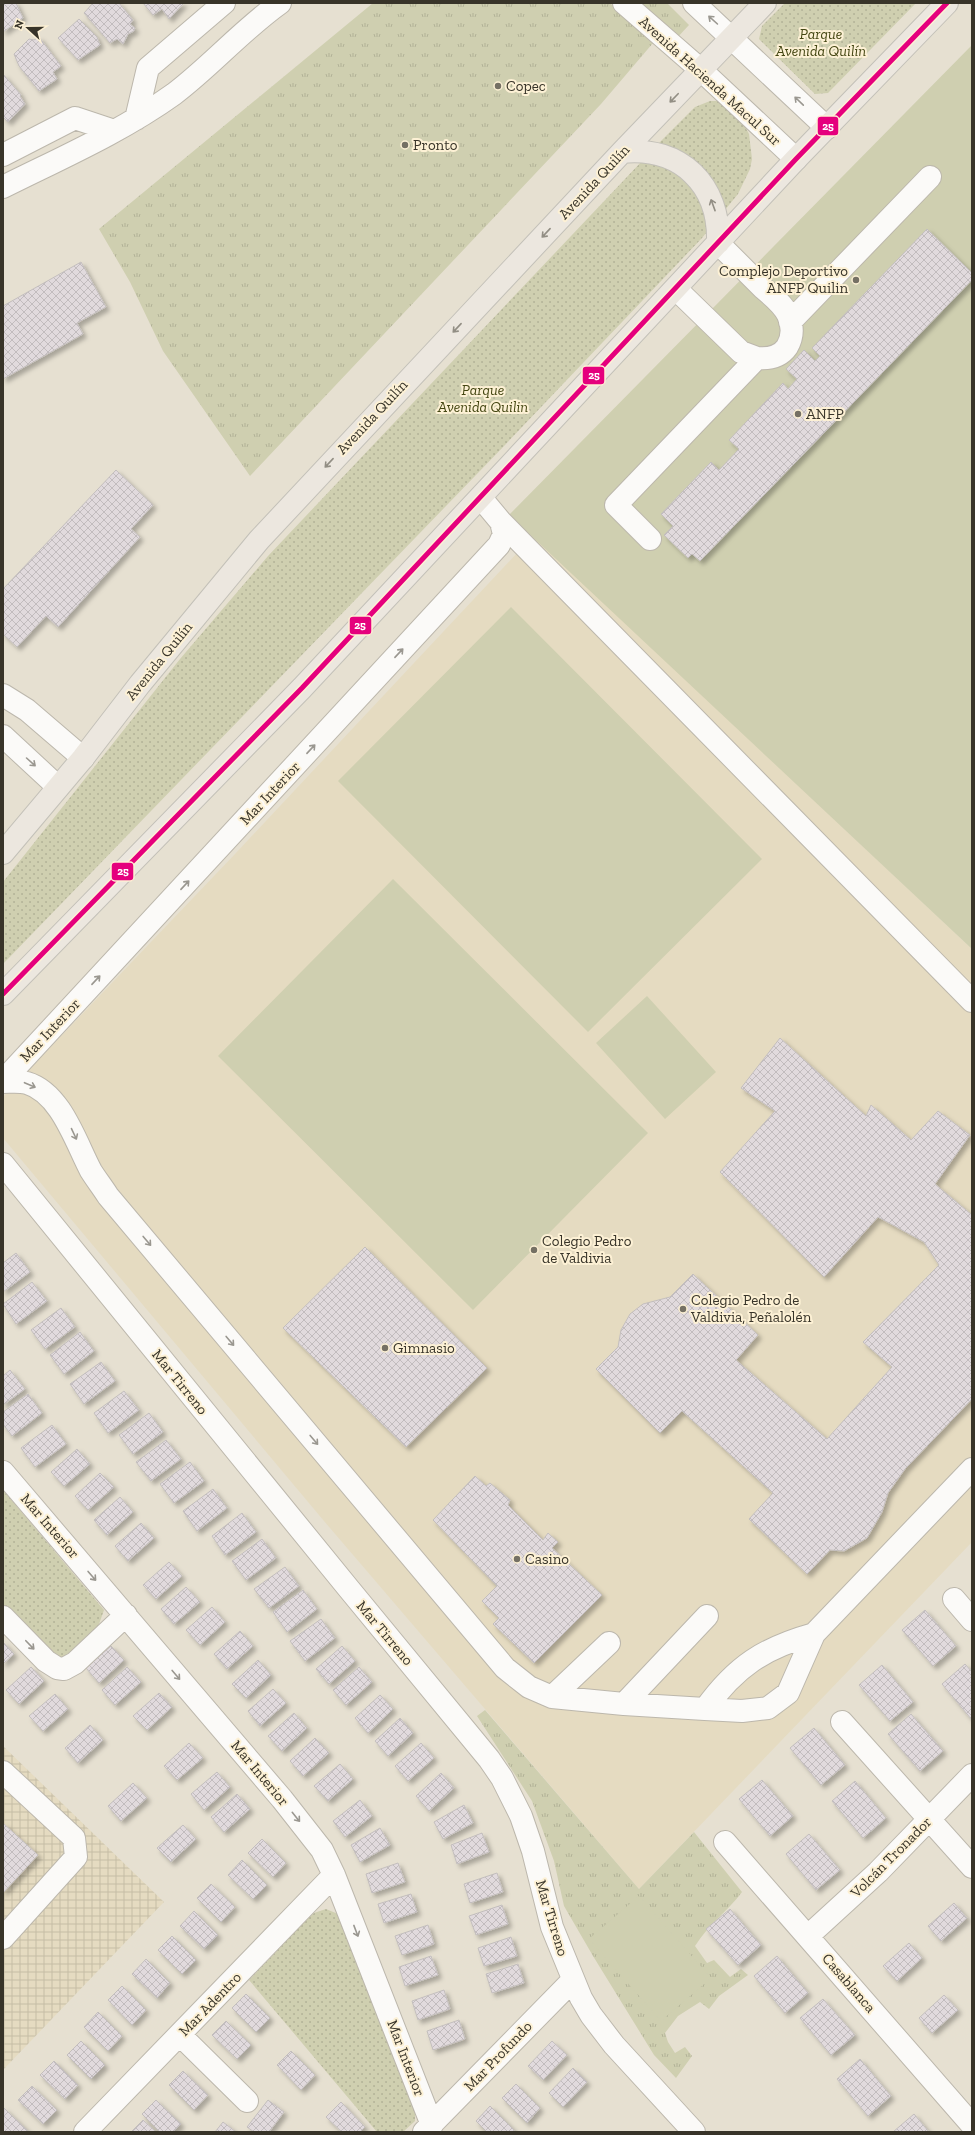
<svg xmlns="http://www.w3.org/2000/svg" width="975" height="2135" font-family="'Zilla Slab',serif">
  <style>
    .built { fill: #e5dbc1 }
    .industrial { fill: url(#industrial-grid) }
    .grass { fill: url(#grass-tufts) }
    .park { fill: url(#park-dots) }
    .pitch { fill: #cfcfb0 }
    .building { fill: url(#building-cross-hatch); stroke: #c3bebd; filter: url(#shadow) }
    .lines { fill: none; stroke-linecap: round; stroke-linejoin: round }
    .minor-casing { stroke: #bcb7ac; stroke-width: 24 }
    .major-casing { stroke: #c3c0b8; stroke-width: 24 }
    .minor { stroke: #fbfaf8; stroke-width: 22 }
    .major { stroke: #ece7df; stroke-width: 22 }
    .bus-1-casing { stroke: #fdf1d5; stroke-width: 8 }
    .bus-1 { stroke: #e5007d; stroke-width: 5 }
    .oneway { stroke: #9a9790 }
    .oneway2 { stroke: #928e84 }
    .poi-dot { fill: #757064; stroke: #fdf1d5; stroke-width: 1.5 }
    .labels { text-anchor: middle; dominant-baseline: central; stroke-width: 4; stroke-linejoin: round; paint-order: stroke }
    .park-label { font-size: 15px; font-style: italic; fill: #444612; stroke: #fdf1d5 }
    .street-label { font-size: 15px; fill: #383429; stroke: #fdf1d5 }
    .poi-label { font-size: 15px; fill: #383429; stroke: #fdf1d5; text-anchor: start }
    .line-badge { stroke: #fdf1d5; stroke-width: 1.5 }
    .badge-label { font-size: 11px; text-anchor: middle; font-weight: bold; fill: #fff }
  </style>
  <defs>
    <pattern id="industrial-grid" width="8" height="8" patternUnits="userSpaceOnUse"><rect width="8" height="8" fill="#e5dbc1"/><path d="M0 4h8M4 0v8" fill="none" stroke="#c5bda6"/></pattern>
    <pattern id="grass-tufts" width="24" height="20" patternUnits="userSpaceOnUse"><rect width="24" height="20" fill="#cfcfb0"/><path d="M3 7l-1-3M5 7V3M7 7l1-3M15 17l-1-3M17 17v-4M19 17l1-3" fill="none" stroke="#b2b297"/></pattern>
    <pattern id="park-dots" width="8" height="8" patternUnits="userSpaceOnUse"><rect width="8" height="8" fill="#cfcfb0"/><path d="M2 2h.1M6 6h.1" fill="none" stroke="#b2b297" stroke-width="1.8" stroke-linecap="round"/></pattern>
    <pattern id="building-cross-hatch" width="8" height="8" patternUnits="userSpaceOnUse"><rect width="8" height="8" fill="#e1dadd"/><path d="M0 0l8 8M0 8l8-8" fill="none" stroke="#c2bcbe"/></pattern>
    <filter id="shadow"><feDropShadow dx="3.5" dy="3.5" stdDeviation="2" flood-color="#0004"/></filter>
  </defs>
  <rect width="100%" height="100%" fill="#e6e0d1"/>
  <path class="built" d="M533,536L972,949V1542L639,1889L324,1521L3,1138V1097L235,854Z"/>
  <path class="industrial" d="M3,1746L164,1902L3,2070Z"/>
  <path class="grass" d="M373,3H610L653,43L601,104L250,476L163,351L130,282L99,229Z
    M637,3H667L689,25L676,39Z
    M485,1710L639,1889L694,1832L742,1892C727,1912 709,1924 695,1946L707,1963L714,1960L730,1977L741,1969L748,1975L719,1996L709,2009L700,2002L678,2016L665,2033L668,2042L675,2053L685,2047L692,2056L676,2078L654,2055L593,1956L564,1906L554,1861L532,1801L477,1716Z"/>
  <path class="park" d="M785,3H916L828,93L815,94L759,39L762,26Z
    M710,101H718L725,107L743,123L749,134L752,159L750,169L738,194L702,238L505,445L3,964V882L180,659L268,556L661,141L695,107Z
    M3,1490L104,1610L98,1627L68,1656L63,1658L45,1650L3,1606Z
    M326,1909L338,1914L415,2110V2121L403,2132H377L249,1980L308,1918L314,1913Z"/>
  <path class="pitch" d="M972,45V949L509,515Z
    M511,607L762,859L588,1032L338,781Z
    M393,879L648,1133L473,1310L218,1056Z
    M647,996L716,1072L665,1119L596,1043Z
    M639,1896L711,1978L661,2021L589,1939Z"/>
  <path class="building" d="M3,3H16L23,18L3,32Z
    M93,3H119L133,20L130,24L135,28L134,31L128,34L123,44L117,39L110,43L84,13Z
    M143,3H184L169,19L162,9L153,15Z
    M79,19L97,37L100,45L78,60L58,38Z
    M39,37L61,66L53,72L57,79L39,91L19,66L14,54L29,39L34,40Z
    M3,74L21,95L20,96L25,104L8,122L3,117Z
    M927,229L972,273V280L700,561L692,554L688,558L664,535L673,526L661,514L711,462L719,470L739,449L729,440L783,383L788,389L797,379L786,369L804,350L815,361L820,356L812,348Z
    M81,262L106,307L77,323L83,334L3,379V306Z
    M116,470L153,505L131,529L140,537L58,627L46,616L17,647L3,634V589Z
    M780,1038L866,1116L871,1105L911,1140L938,1111L970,1135L935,1184L972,1215V1399L905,1469L888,1493L882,1512L867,1538L844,1551L830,1550L807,1574L749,1519L773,1493L682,1411L660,1433L596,1369L618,1347L621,1330L630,1314L643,1304L670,1297L693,1274L758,1335L736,1360L827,1439L892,1367L863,1342L939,1265L924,1242L878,1217L824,1277L720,1172L775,1111L741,1088Z
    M365,1247L487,1368L406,1447L283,1328Z
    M16,1253L30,1272L3,1292V1263Z
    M32,1282L47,1301L16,1324L3,1304Z
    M61,1308L75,1327L45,1349L31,1330Z
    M80,1332L94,1351L64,1374L50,1355Z
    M101,1362L115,1381L84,1404L70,1384Z
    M10,1370L25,1389L3,1405V1376Z
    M124,1391L139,1410L108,1433L94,1413Z
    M28,1394L42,1413L12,1436L3,1424V1412Z
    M149,1413L163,1432L133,1454L119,1435Z
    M52,1425L66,1444L35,1467L21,1448Z
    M166,1440L181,1459L151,1481L136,1462Z
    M77,1449L90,1464L64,1486L51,1472Z
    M190,1462L204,1481L174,1503L160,1484Z
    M100,1473L114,1487L88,1510L75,1496Z
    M475,1476L486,1486L490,1483L510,1500L508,1505L543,1540L548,1533L558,1542L552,1548L602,1595L534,1663L493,1624L499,1618L482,1601L497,1586L433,1520Z
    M213,1489L227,1508L197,1531L183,1511Z
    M120,1497L133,1512L107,1535L94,1520Z
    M242,1513L256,1532L225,1555L212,1536Z
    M141,1523L154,1538L128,1561L115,1546Z
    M262,1539L276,1558L246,1580L232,1561Z
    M169,1562L182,1576L156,1599L143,1585Z
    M285,1567L299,1586L269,1608L254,1589Z
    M186,1587L200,1602L174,1624L161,1609Z
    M303,1590L317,1609L287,1632L273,1612Z
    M212,1607L225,1622L200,1645L186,1630Z
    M925,1610L956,1646L933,1666L902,1630Z
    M321,1619L335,1638L305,1661L290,1641Z
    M240,1631L253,1646L227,1669L214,1654Z
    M3,1642L14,1654L3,1664Z
    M111,1646L124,1660L99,1683L86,1668Z
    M342,1646L355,1661L329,1684L316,1669Z
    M258,1660L271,1675L246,1698L232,1684Z
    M965,1664L972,1672V1720L942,1684Z
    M882,1665L913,1702L890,1721L859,1685Z
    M31,1667L44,1681L19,1704L6,1690Z
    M127,1667L141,1682L115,1705L102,1690Z
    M359,1667L372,1682L346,1705L333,1690Z
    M273,1689L286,1703L260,1726L248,1711Z
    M159,1693L172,1707L147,1730L133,1716Z
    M55,1694L68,1709L43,1731L29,1716Z
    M380,1695L393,1709L368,1733L355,1718Z
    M294,1713L307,1728L282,1751L268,1736Z
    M911,1714L943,1751L920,1771L888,1734Z
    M400,1718L413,1733L388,1756L375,1741Z
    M90,1725L103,1740L78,1763L65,1748Z
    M814,1728L845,1765L821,1785L790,1748Z
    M315,1738L329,1753L303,1776L290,1761Z
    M189,1743L203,1758L177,1780L164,1766Z
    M421,1743L434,1758L408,1781L395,1766Z
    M340,1764L353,1779L328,1801L314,1786Z
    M217,1772L230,1787L204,1810L191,1794Z
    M441,1773L454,1788L429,1811L416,1796Z
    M762,1780L793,1816L770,1836L739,1799Z
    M855,1781L886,1818L863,1838L832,1801Z
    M133,1783L147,1798L121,1821L108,1806Z
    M237,1794L250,1809L224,1832L211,1817Z
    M360,1800L372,1816L345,1837L333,1821Z
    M464,1805L473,1823L443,1839L434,1822Z
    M3,1823L38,1855L3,1893Z
    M183,1825L196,1839L171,1862L157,1848Z
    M380,1828L390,1845L360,1862L351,1845Z
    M482,1833L489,1852L457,1864L451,1845Z
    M809,1834L840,1870L816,1890L786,1854Z
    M262,1839L286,1863L273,1877L248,1853Z
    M242,1860L267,1885L253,1899L228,1875Z
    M398,1863L405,1882L372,1893L366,1874Z
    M497,1873L503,1892L470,1903L464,1884Z
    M211,1884L235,1907L221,1922L197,1898Z
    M411,1894L417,1912L384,1923L378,1904Z
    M954,1903L967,1918L941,1941L928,1926Z
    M502,1905L508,1924L476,1935L469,1916Z
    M730,1909L761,1945L738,1965L706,1929Z
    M194,1911L218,1935L204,1949L180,1926Z
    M428,1925L434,1944L402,1955L395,1936Z
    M172,1936L196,1960L182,1974L158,1950Z
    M511,1937L517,1956L484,1966L478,1948Z
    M909,1943L922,1958L897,1981L883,1966Z
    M431,1956L438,1975L405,1986L399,1967Z
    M777,1956L808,1993L785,2013L754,1976Z
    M146,1959L170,1983L157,1998L132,1974Z
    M518,1964L524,1983L492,1993L486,1974Z
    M122,1986L146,2010L132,2025L108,2000Z
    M444,1990L450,2009L418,2020L412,2001Z
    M246,1994L270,2018L256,2032L232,2008Z
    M944,1995L958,2010L932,2033L919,2018Z
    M823,1999L855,2035L831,2055L800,2018Z
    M98,2012L122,2036L108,2051L84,2027Z
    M459,2020L465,2039L433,2050L427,2031Z
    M226,2021L251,2045L237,2059L212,2035Z
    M81,2041L105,2065L91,2079L67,2055Z
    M552,2041L567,2055L543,2080L528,2066Z
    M291,2051L315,2075L301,2090L277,2065Z
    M860,2059L891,2096L868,2116L837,2079Z
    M54,2061L78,2085L65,2099L40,2075Z
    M573,2068L587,2082L563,2107L549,2093Z
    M183,2071L208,2095L194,2110L169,2085Z
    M516,2084L540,2108L527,2123L502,2098Z
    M32,2086L57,2110L43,2124L18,2100Z
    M156,2100L181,2124L173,2132H160L142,2114Z
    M268,2100L284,2112L269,2132H254L247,2127Z
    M341,2102L365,2127L360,2132H342L326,2117Z
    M490,2106L514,2130L513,2132H487L476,2121Z
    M4,2108L29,2132H3Z
    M914,2114L929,2132H893Z
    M143,2120L156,2132H131Z
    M223,2122L236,2132H215Z"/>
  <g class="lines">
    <defs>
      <path id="minor" d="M624,3L701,70L796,159
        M694,3L827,128
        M136,119L148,68L224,3
        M3,155L75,118L114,131
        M3,187C61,158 121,132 174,94C211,66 242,30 280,3
        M676,289L741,352L757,358
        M790,322L930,177
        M501,522L972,1001
        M650,539L616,505L757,358C768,359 780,357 787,347C793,337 793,326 788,315C783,304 772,296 763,288C748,273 733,258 718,243
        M3,695L27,710L83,758
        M3,736L58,787
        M3,1081L499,545L504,534L501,522L481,498
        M3,1082C11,1082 20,1081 27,1083C61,1093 76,1143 91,1171C96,1179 103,1188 108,1196L505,1668L529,1687L552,1697L624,1704L705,1709L742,1711L768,1708L788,1693L814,1634L972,1469
        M3,1164L349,1589L489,1759L502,1778L521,1816L533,1851L552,1927L581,1998L591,2015L614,2045L694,2132
        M3,1472L282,1799L322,1850L334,1875L432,2125
        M954,1599L972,1620
        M3,1617L46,1661L57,1668L64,1669L75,1663L126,1615
        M552,1697L609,1643
        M624,1704L707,1616
        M705,1709C736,1666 764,1648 814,1634
        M842,1722L972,1867
        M3,1772L74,1838L76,1857L3,1938
        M725,1842L972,2125
        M808,1936L878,1872L972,1775
        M180,2035L247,2101
        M85,2132L334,1875
        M424,2132L573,1980"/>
      <path id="major" d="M622,152C681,146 720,185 718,243
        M3,853L83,758L140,684L259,540L622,152L765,3
        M3,994L302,688L796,159L947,3"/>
    </defs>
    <use href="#minor" class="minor-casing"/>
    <use href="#major" class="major-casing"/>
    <use href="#minor" class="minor"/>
    <use href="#major" class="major"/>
    <defs>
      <path id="bus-1" d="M3,994L302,688L796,159L947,3"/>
    </defs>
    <use href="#bus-1" class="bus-1-casing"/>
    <use href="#bus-1" class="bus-1"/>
  </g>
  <defs><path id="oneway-shaft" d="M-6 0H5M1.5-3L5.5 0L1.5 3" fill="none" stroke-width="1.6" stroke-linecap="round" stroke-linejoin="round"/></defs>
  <g class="oneway">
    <use href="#oneway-shaft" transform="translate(713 20) rotate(-138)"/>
    <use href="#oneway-shaft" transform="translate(799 101) rotate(-136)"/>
    <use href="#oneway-shaft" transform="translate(399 653) rotate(-47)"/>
    <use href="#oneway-shaft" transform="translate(311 749) rotate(-47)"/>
    <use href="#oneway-shaft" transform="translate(31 762) rotate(42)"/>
    <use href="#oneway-shaft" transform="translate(185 885) rotate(-47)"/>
    <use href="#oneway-shaft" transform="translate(96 980) rotate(-47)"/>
    <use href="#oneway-shaft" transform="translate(30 1085) rotate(23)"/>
    <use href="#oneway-shaft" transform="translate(74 1134) rotate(65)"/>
    <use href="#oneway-shaft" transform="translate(147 1241) rotate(50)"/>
    <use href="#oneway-shaft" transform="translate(230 1341) rotate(50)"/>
    <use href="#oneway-shaft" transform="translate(314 1440) rotate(50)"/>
    <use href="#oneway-shaft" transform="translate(92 1576) rotate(49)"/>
    <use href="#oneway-shaft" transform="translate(30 1645) rotate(46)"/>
    <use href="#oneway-shaft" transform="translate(176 1675) rotate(50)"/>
    <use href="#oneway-shaft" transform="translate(296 1817) rotate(51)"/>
    <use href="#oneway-shaft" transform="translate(356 1931) rotate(69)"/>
  </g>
  <g class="oneway2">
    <use href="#oneway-shaft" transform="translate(674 98) rotate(134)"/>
    <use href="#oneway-shaft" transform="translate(713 205) rotate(-110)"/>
    <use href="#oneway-shaft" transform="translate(546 233) rotate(133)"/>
    <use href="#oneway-shaft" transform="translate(457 328) rotate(133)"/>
    <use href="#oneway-shaft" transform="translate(329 463) rotate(133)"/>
  </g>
  <g class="poi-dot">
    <circle cx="498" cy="86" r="4"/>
    <circle cx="405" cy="145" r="4"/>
    <circle cx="856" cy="280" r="4"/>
    <circle cx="798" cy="414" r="4"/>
    <circle cx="534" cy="1250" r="4"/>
    <circle cx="683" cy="1309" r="4"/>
    <circle cx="385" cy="1348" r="4"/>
    <circle cx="517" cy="1559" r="4"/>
  </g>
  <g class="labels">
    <g class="park-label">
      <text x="821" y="34">Parque<tspan x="821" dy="17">Avenida Quilín</tspan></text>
      <text x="483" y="390">Parque<tspan x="483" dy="17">Avenida Quilin</tspan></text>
    </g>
    <g class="street-label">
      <text transform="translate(710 81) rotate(42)">Avenida Hacienda Macul Sur</text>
      <text transform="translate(594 182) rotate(-47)">Avenida Quilín</text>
      <text transform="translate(372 417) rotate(-47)">Avenida Quilín</text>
      <text transform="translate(159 661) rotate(-51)">Avenida Quilín</text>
      <text transform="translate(270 793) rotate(-47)">Mar Interior</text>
      <text transform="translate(50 1030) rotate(-47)">Mar Interior</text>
      <text transform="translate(180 1382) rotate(51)">Mar Tirreno</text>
      <text transform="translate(50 1526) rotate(49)">Mar Interior</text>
      <text transform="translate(385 1633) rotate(50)">Mar Tirreno</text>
      <text transform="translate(260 1773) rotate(50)">Mar Interior</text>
      <text transform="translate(891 1857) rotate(-45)">Volcán Tronador</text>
      <text transform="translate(552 1918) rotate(73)">Mar Tirreno</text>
      <text transform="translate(849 1983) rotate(49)">Casablanca</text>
      <text transform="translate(210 2004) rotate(-46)">Mar Adentro</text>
      <text transform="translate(498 2056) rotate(-46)">Mar Profundo</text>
      <text transform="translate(406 2058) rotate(69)">Mar Interior</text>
    </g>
    <g class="poi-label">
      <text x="506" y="86">Copec</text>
      <text x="413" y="145">Pronto</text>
      <text x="848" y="271" text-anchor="end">Complejo Deportivo<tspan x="848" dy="17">ANFP Quilin</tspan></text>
      <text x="806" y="414">ANFP</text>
      <text x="542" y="1241">Colegio Pedro<tspan x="542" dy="17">de Valdivia</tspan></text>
      <text x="691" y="1300">Colegio Pedro de<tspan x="691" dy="17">Valdivia, Peñalolén</tspan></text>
      <text x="393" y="1348">Gimnasio</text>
      <text x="525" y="1559">Casino</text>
    </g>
  </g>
  <g class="line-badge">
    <rect x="817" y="116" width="22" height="20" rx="4" fill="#e5007d"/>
    <rect x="582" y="366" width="23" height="19" rx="4" fill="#e5007d"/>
    <rect x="349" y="616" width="23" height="19" rx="4" fill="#e5007d"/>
    <rect x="111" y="862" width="23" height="19" rx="4" fill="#e5007d"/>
  </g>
  <g class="badge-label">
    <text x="828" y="130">25</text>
    <text x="594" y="379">25</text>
    <text x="360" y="629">25</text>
    <text x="123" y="875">25</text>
  </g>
  <rect width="975" height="2135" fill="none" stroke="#383429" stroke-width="8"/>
  <g transform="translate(28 28) rotate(291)" stroke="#fdf1d5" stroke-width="3" paint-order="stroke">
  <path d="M0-3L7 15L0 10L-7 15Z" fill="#383429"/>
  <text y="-6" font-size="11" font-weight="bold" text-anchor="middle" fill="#383429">N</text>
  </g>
</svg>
